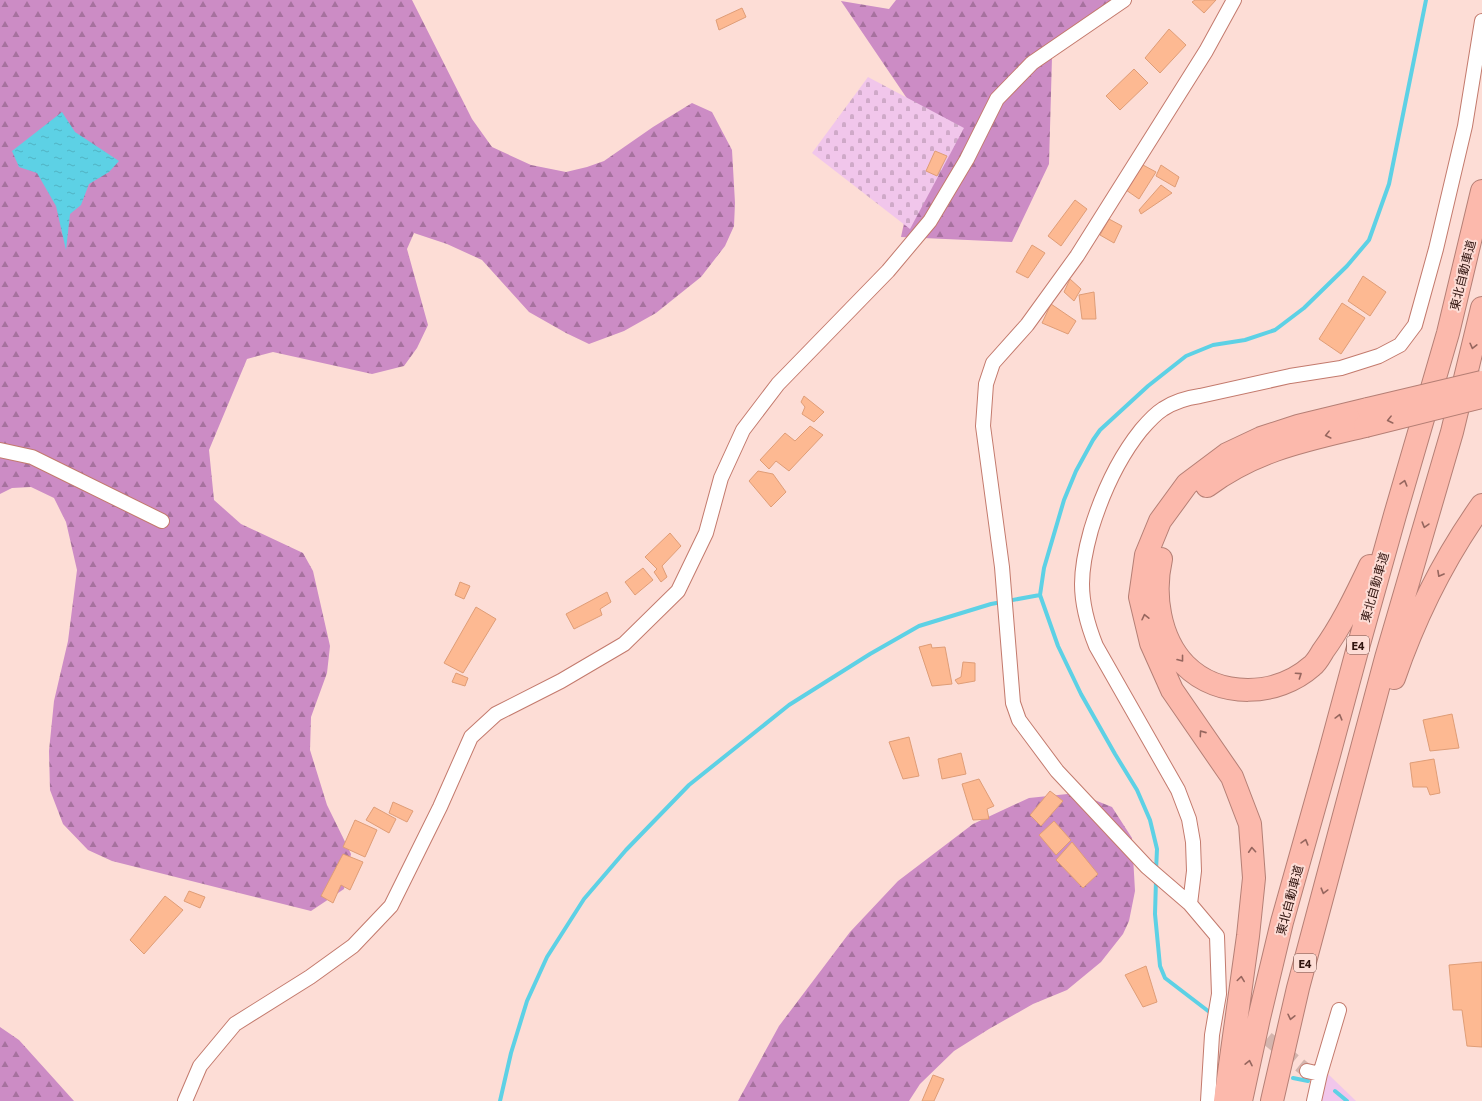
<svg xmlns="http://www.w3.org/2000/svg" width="1482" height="1101" font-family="Commissioner,'Noto Sans JP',sans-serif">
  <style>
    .grass { fill: #f1c6eb }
    .forest { fill: url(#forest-firs) }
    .cemetery { fill: url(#cemetery-stones) }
    .water { fill: url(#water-ripples) }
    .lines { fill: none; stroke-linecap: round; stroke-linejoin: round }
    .stream { stroke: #5dd1e5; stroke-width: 4 }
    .building { fill: #fdb992; stroke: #df9d77 }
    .minor-tunnel { stroke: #d4b5ae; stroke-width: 14; stroke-dasharray: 14 7; stroke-linecap: butt }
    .minor-casing { stroke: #c37a6d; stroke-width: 16 }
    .motorway-casing { stroke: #b57f75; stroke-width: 24 }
    .minor { stroke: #fff; stroke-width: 14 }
    .motorway { stroke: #fcb9ac; stroke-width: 22 }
    .motorway-bridge-casing { stroke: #b57f75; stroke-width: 24; stroke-linecap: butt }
    .motorway-bridge { stroke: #fcb9ac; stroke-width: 22 }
    .oneway { stroke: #96665e }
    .labels { text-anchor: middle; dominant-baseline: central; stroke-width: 4; stroke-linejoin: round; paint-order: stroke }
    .shield { fill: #fdddd6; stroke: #6e504b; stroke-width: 1 }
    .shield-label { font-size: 11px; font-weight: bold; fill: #30140f }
    .street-label { font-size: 12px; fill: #30140f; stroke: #fdddd6 }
  </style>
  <defs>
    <pattern id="forest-firs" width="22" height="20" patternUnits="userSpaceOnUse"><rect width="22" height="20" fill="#cc8cc5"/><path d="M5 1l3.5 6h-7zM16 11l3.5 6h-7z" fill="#a6719e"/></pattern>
    <pattern id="cemetery-stones" width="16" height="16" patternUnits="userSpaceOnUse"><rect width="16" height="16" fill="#f1c6eb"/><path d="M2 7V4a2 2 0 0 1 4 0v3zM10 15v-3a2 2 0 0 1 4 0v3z" fill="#cfa9c8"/></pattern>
    <pattern id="water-ripples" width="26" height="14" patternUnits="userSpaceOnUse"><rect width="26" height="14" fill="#5dd1e5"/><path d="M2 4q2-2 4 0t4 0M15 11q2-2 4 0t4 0" fill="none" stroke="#51b3c3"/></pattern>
  </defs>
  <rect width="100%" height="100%" fill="#fdddd6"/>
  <path class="grass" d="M1328,1074L1356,1101H1320Z"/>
  <path class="forest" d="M0,0H412L472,119L492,147L531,165L566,172L587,167L604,161L653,127L692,103L712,112L732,150L735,203L734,226L725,246L701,277L656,313L624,331L589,344L566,333L529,312L482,260L447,244L414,233L407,249L428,325L417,348L404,366L372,374L273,352L247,359L209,450L214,500L241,524L303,553L313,571L330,646L327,673L311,717L310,750L327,805L351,854L344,889L311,911L112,861L88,850L63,824L50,790L49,751L54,701L68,641L77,570L66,522L54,498L31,487L12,488L0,494Z
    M896,0H1113L1052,57L1049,164L1012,242L901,237L925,125L841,1L889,9Z
    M1077,793L1112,807L1132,838L1135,891L1129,921L1123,934L1101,962L1067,990L1033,1004L989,1029L954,1051L920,1084L909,1101H738L779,1026L850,932L898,881L973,824L1029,798Z
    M0,1027L19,1040L74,1101H0Z"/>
  <path class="cemetery" d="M868,77L964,128L910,229L812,153Z"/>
  <path class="water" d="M62,112L75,132L119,161L109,172L89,184L81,205L70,214L66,250L56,206L37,173L19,167L12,151Z"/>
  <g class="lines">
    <path class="stream" d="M1156,871L1157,849L1150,820L1137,790L1115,754L1081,694L1058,646L1040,595L1044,568L1064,500L1076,471L1093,440L1100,430L1148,386L1186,356L1213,345L1245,340L1275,330L1304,308L1347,266L1369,240L1389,184L1426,0
      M1156,880L1155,914L1160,966L1165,978L1212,1014
      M1293,1078L1308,1081
      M1335,1091L1347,1101
      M500,1101L511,1053L527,1001L547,957L584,899L626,850L689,785L789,705L870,654L919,626L991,604L1040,595"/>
  </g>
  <path class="building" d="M1195,0H1216L1204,13L1192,2Z
    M742,8L746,17L719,30L716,20Z
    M1169,29L1186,45L1160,73L1145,58Z
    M1134,69L1148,83L1120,110L1106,96Z
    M935,151L947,156L937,176L926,171Z
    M1143,165L1156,172L1139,199L1126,190Z
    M1161,165L1179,177L1175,187L1156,176Z
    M1161,185L1172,193L1141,214L1139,210Z
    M1075,200L1087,209L1061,246L1048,236Z
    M1109,219L1122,226L1114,243L1100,235Z
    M1032,245L1045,253L1028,278L1016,272Z
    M1363,276L1386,292L1370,316L1348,301Z
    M1070,279L1081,289L1074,301L1064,292Z
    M1094,292L1096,319H1082L1079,295Z
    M1342,303L1365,318L1341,354L1319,339Z
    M1051,304L1076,321L1068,334L1042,323Z
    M804,396L824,412L814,422L802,414L805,407L801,402Z
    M810,426L823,435L789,471L776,461L769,469L760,460L785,433L795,441Z
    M758,471L773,474L786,492L771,507L749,481Z
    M670,533L681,546L662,566L667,577L661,582L654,572L657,569L645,557Z
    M643,568L653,580L635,595L625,582Z
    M460,582L470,586L464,599L455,595Z
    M607,592L611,602L600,609L602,615L574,629L566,614Z
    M476,607L496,619L463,673L444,663Z
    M931,644L932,648L945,647L952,684L932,686L919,647Z
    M963,662L975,663V681L958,684L955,680L961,677Z
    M456,673L468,678L465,686L452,682Z
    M1452,714L1459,748L1430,751L1423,720Z
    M909,737L919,776L903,779L889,742Z
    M961,753L966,774L942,779L938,759Z
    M1434,759L1440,793L1430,795L1427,787H1413L1410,763Z
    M979,779L994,806L987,809L989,819L973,820L962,784Z
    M1050,791L1063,801L1041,826L1030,815Z
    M393,802L413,811L407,822L389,813Z
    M374,807L396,819L389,833L366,820Z
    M355,820L377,830L365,857L343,847Z
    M1054,821L1071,840L1056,855L1039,835Z
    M1072,842L1098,874L1083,888L1056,860Z
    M343,854L363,862L350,890L341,885L333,903L321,896Z
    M189,891L205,897L200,908L184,901Z
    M165,896L183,910L144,954L130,940Z
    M1482,962V1047L1467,1046L1462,1010H1453L1449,965Z
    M1146,966L1157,1002L1143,1007L1125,975Z
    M933,1075L944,1079L934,1101H922Z"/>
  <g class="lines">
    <path class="minor-tunnel" d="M1251,1025L1307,1071"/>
    <defs>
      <path id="minor" d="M0,450L32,457L162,521
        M1190,904L1194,871L1193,842L1189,819L1178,790L1096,646C1088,626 1082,606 1082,584C1082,566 1086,548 1091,530C1102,494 1117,460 1141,430C1147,423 1155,414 1163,409C1175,401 1186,398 1200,396L1290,376L1341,368L1379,356L1400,345L1415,325L1436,249L1465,126L1482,21
        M1307,1071L1320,1074
        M185,1101L200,1066L235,1024L310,977L353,946L391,906L440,807L471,737L496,714L561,681L624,644L678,591L706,533L721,478L743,430L778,384L888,271L930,221L967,159L997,99L1032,63L1124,0
        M1208,1101L1212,1035L1219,994L1217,936L1190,904L1147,867L1057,771L1019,720L1013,703L1002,567L983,426L986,384L993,363L1027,325L1077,256L1206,51L1234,0
        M1314,1101L1320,1074L1339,1010"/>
      <path id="motorway" d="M1207,486C1257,449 1307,440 1365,426
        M1161,559C1153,594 1159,638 1185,665C1219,699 1277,697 1312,666C1317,662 1320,656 1323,651C1342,625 1356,595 1370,566
        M1394,678C1415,617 1445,557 1482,505
        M1225,1101L1248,936L1254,878L1250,824L1232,777L1172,690L1151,643L1140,597L1146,555L1160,521L1187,484L1227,454L1261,438L1298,426L1368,409
        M1241,1101L1259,1018L1282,922L1329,755L1357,651L1395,515L1448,333L1482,191
        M1272,1101L1298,988L1386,658L1452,432L1482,308"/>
    </defs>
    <use href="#minor" class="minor-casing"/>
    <use href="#motorway" class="motorway-casing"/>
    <use href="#minor" class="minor"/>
    <use href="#motorway" class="motorway"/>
    <defs>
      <path id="motorway-bridge" d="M1368,409L1482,382
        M1365,426L1482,397"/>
    </defs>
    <use href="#motorway-bridge" class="motorway-bridge-casing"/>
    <use href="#motorway-bridge" class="motorway-bridge"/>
  </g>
  <defs><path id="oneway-chevron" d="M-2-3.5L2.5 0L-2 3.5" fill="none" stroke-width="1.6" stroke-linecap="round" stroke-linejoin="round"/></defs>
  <g class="oneway">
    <use href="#oneway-chevron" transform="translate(1473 346) rotate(104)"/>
    <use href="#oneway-chevron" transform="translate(1390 420) rotate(166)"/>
    <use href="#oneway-chevron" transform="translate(1328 435) rotate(166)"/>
    <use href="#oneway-chevron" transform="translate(1404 483) rotate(-74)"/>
    <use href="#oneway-chevron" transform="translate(1425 525) rotate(106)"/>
    <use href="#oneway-chevron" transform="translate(1440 574) rotate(119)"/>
    <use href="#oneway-chevron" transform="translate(1145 617) rotate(-103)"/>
    <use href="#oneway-chevron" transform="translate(1181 659) rotate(52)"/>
    <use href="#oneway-chevron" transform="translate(1299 675) rotate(-34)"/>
    <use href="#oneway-chevron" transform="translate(1339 717) rotate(-75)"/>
    <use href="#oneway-chevron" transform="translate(1202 733) rotate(-125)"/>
    <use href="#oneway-chevron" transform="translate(1305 842) rotate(-74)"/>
    <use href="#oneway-chevron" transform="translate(1252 850) rotate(-94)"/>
    <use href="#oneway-chevron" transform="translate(1324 891) rotate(105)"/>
    <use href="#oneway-chevron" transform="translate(1241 979) rotate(-82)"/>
    <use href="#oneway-chevron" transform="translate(1291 1017) rotate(103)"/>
    <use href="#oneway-chevron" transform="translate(1249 1063) rotate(-78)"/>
  </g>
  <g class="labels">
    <g class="shield">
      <rect x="1347" y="636" width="22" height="18" rx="3"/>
      <rect x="1294" y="954" width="22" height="18" rx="3"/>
    </g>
    <g class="shield-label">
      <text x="1358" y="645">E4</text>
      <text x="1305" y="963">E4</text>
    </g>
    <g class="street-label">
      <text transform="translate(1462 275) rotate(-76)">東北自動車道</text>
      <text transform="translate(1374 587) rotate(-74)">東北自動車道</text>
      <text transform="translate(1289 900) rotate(-75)">東北自動車道</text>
    </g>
  </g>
</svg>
